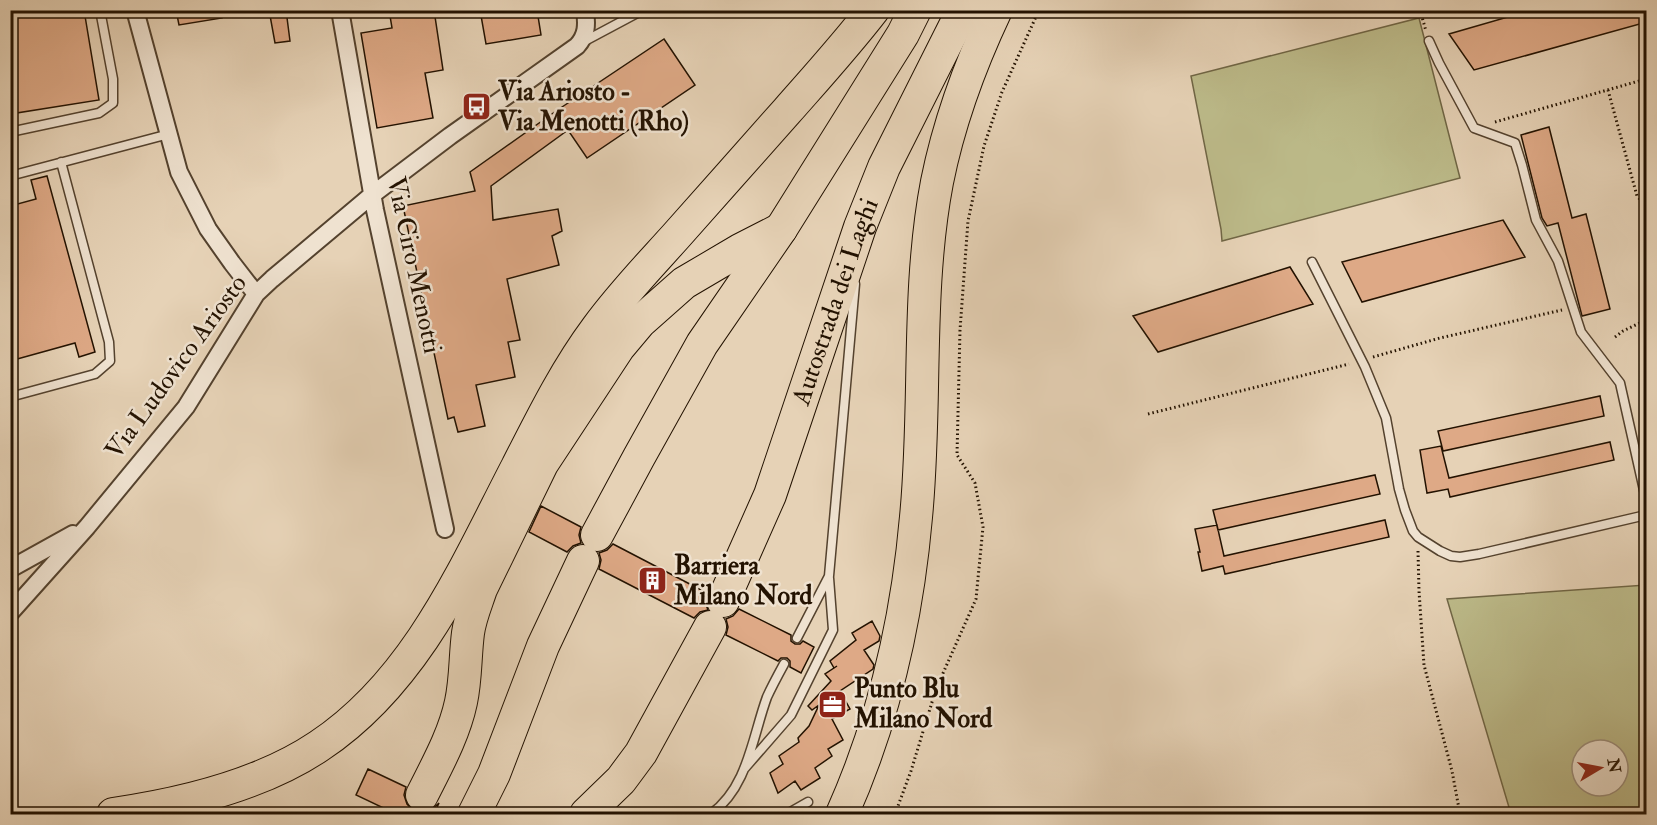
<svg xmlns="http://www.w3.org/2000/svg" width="1657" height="825" font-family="'IM FELL Double Pica',serif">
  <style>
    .green { fill: #bcba89; stroke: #706645; stroke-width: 1.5; fill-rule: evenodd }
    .building { fill: #dea986; stroke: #231201; stroke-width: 1.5 }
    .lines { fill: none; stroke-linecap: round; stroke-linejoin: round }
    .lane-casing { stroke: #54422e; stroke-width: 11 }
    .street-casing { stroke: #54422e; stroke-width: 20 }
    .highway-casing { stroke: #231201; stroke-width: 34 }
    .path { stroke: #231201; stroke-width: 3; stroke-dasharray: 1.5 3; stroke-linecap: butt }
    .lane { stroke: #efe2d0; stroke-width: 8 }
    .street { stroke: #efe2d0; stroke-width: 16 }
    .highway { stroke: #e6d2b6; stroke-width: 32 }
    .labels { text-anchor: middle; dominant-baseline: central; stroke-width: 5; stroke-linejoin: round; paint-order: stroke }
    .poi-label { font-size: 26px; font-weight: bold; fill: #231201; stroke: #efe2d0; text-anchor: start }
    .street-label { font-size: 26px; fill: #231201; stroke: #efe2d0 }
  </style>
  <rect width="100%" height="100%" fill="#e6d2b6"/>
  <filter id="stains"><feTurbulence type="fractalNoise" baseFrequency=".00333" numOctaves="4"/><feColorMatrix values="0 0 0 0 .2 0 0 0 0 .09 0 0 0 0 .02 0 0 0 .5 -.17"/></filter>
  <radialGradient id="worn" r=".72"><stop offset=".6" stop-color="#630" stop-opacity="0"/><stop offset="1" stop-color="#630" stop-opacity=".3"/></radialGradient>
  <path class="green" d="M1419,18L1460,178L1222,241L1221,229L1191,76Z
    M1646,585V814H1511L1447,599ZM1582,750H1618V786H1582Z"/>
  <path class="building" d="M10,10H84L99,100L10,114Z
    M176,10H221L222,18L179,25Z
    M269,10H286L290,41L275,43Z
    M389,10H434L443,70L425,73L433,118L377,128L361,33L392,28Z
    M480,10H537L541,35L486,44Z
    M1532,10H1647V22L1474,70L1449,34Z
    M664,39L695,85L587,158L568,130L491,186L493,220L558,209L562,231L552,236L559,265L507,279L520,340L508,342L515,377L476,385L485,426L458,432L454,417L448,419L403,206L475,191L470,172L556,111Z
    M1549,127L1572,218L1586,214L1610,309L1582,316L1558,223L1547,226L1542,218L1521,135Z
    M47,176L95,352L79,357L75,343L10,361V206L36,199L31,180Z
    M1503,220L1525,257L1362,302L1342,262Z
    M1290,267L1313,304L1158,352L1133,316Z
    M1600,396L1604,416L1443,451L1438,431Z
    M1610,442L1614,460L1450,497L1448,489L1427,493L1420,450L1441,446L1449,478Z
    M1375,475L1380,494L1218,530L1213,510Z
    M541,506L581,527L579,535L581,543L573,546L567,552L529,532Z
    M1385,520L1389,537L1225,574L1223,566L1202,571L1198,552H1200L1195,529L1217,525L1224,556Z
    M613,544L707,593L705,602L708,610L700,612L694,618L599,569L601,560L599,553L607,550Z
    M739,609L791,635V641L795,644H800L803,641L814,647L801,673L790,667V661L787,658H781L778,661L726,635L728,627L726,619L733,616Z
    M872,621L880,636L879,641L864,650L874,665L873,669L840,691L850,709L832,719L843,740L828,749L832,756L815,768L820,778L801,790L795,781L778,793L770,773L783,764L779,756L799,742L798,738L809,726L819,705L812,710L808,706L831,681L825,674L837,666L834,668L830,661L856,640L852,633Z
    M368,769L406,787L404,795L407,804L414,811L424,813L431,810L439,803L434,814H396L356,795Z"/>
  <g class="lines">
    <defs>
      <path id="lane" d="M1429,41L1439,63L1474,128L1515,143L1522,165L1536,220L1558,261L1581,332L1620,383L1646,499
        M583,42L643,10
        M10,132L99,113L113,103V79L100,10
        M10,176L169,134
        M1312,262L1365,367L1386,418L1399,489L1405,510L1413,531L1418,537L1440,551L1451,556L1460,557L1479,554L1646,515
        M10,397L95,374L110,361L109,342L61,162
        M797,638L829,576L855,284
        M744,769L791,715L833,630L829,578
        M711,814C748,787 752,738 767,697C772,686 778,675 784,664
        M787,814L808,802"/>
      <path id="street" d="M135,10L179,172L208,229L232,263L256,294
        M340,10L375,210L445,529
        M10,569L73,534
        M10,613L87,527L186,407L256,294L272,279L372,195L450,136L577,46C587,35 587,25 585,10"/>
      <g id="highway">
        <path d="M597,535L639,457L702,344L781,229L903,34L915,10"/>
        <path id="s1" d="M723,601L770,495L860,227L884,167L963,10"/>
        <path d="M422,795C437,765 454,735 461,702C466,679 465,656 468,633C470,618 476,604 481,589L542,464L619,347L640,322L684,283L740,250L781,229"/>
        <path d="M113,814C182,804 261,785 319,746C417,681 465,567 517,467C541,420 565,371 597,328C621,295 649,266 676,236C713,194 750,153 787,111C816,78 846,45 873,10"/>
        <path d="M474,814L494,774L543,646L583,561"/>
        <path d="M586,814L621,780L641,753L710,627"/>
        <path d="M842,814C884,720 907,620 916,517C927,405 916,292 937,182C949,122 970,65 996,10"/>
      </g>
    </defs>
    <use href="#lane" class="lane-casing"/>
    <use href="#street" class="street-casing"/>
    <use href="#highway" class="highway-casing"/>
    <path class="path" d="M1420,10L1426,31
      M1608,90L1637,196L1646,206
      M1495,122L1646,79
      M1615,337L1623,331L1646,320
      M1373,357L1440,338L1562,310
      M1148,414L1349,364
      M1418,551L1419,591L1424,665L1452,771L1460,814
      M895,814L911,771L936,689L976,599L983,527L975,483L957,455L960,330L968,221L984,146L1002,92L1039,10"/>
    <use href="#lane" class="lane"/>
    <use href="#street" class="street"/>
    <use href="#highway" class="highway"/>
  </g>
  <defs>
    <symbol id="bus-square" viewBox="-11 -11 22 22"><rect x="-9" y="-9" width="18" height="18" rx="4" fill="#8f2418" stroke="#efe2d0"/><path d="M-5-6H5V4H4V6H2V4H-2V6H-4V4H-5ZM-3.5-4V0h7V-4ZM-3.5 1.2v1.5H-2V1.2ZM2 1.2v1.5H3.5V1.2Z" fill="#fff"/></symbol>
    <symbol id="building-square" viewBox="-11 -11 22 22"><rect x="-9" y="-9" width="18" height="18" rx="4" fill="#8f2418" stroke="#efe2d0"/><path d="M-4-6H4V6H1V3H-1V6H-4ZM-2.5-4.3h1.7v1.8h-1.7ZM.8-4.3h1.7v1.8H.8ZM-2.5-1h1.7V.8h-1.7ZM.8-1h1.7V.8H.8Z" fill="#fff"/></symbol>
    <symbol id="office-square" viewBox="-11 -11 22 22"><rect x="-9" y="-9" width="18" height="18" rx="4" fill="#8f2418" stroke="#efe2d0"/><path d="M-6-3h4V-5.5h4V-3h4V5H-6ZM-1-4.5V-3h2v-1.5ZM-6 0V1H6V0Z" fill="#fff"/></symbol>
  </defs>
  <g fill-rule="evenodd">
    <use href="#bus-square" x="460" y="90" width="33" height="33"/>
    <use href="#building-square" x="636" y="564" width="33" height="33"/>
    <use href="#office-square" x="816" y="688" width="33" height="33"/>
  </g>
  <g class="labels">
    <g class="poi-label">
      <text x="498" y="92">Via Ariosto -<tspan x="498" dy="30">Via Menotti (Rho)</tspan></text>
      <text x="674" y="566">Barriera<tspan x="674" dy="30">Milano Nord</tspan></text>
      <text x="854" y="689">Punto Blu<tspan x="854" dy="30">Milano Nord</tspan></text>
    </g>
    <g class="street-label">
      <text transform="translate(414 265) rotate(78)">Via Ciro Menotti</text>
      <text stroke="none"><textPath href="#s1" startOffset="320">Autostrada dei Laghi</textPath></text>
      <text transform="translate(176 367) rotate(-54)">Via Ludovico Ariosto</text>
    </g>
  </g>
  <rect width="1657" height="825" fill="none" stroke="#e6d2b6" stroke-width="36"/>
  <rect x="12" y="12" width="1633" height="801" fill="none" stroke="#231201" stroke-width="3"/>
  <rect x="18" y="18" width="1621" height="789" fill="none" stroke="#231201" stroke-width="1.5"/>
  <g transform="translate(1600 768) rotate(80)"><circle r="28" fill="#efe2d0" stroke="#9d8f7d" stroke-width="1.5"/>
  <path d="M0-4.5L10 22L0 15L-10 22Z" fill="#8f2418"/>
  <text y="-9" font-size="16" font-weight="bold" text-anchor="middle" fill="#231201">N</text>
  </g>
  <rect width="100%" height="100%" filter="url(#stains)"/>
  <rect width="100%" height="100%" fill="url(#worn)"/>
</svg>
